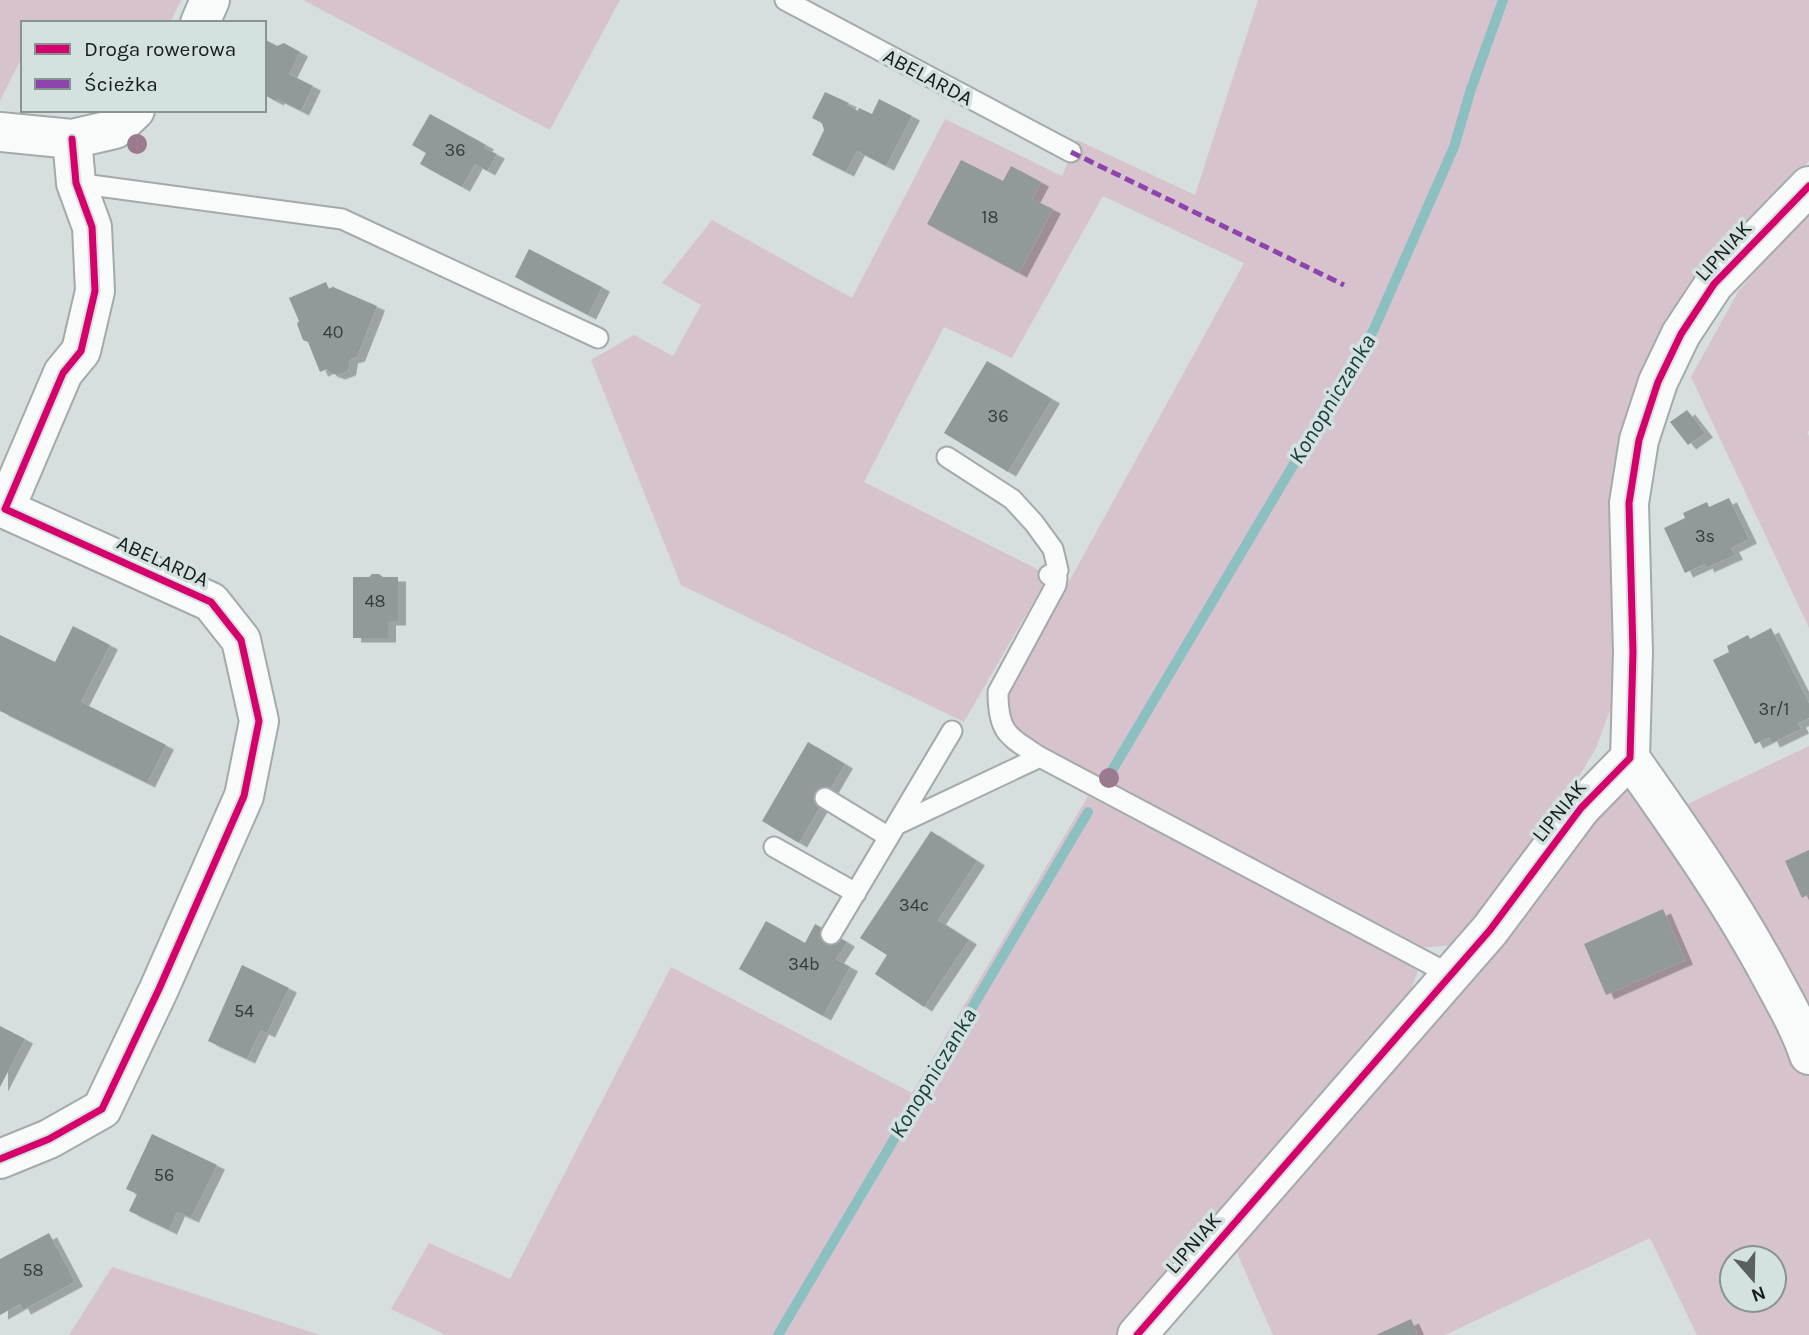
<svg xmlns="http://www.w3.org/2000/svg" width="1809" height="1335" font-family="Karla,sans-serif">
  <style>
    .green { fill: #d7c3ce; fill-rule: evenodd }
    .lines { fill: none; stroke-linecap: round; stroke-linejoin: round }
    .stream { stroke: #8cc0c0; stroke-width: 10 }
    .building { fill: #929999; filter: url(#shadow) }
    .service-casing { stroke: #a4aaaa; stroke-width: 23 }
    .minor-casing { stroke: #a4aaaa; stroke-width: 42 }
    .service { stroke: #f9fafa; stroke-width: 19 }
    .minor { stroke: #f9fafa; stroke-width: 38 }
    .quiet { stroke: #8e44ad; stroke-width: 5; stroke-dasharray: 10 5; stroke-linecap: butt }
    .cycleway-casing { stroke: #d3e2e1; stroke-width: 11 }
    .cycleway { stroke: #d6006c; stroke-width: 7 }
    .tree { fill: #9a7a8e }
    .labels { text-anchor: middle; dominant-baseline: central; stroke-width: 7; stroke-linejoin: round; paint-order: stroke }
    .number-label { font-size: 18px; fill: #363b3b }
    .street-label { font-size: 21px; fill: #171c1c; stroke: #d3e2e1 }
    .water-label { font-size: 23px; font-style: italic; fill: #1b3d3e; stroke: #d3e2e1 }
  </style>
  <defs>
    <filter id="shadow"><feDropShadow dx="8" dy="4.5" stdDeviation="0" flood-color="#0004"/></filter>
  </defs>
  <rect width="100%" height="100%" fill="#d6dede"/>
  <path class="green" d="M0,0H181L170,23H45L40,21L38,23H23V55L0,101Z
    M303,0H620L550,130Z
    M1258,0H1809V161L1701,279L1612,508L1613,702L1596,748L1550,826L1454,945L1419,948L1050,752L1012,724L1004,700L1244,263L1103,196L1012,358L944,327L864,482L1049,575L964,722L681,585L591,360L634,335L673,356L701,305L662,283L712,220L852,298L945,119L1062,176L1077,140L1195,195Z
    M1809,212V431L1807,432L1809,436V628L1691,377L1739,290Z
    M1809,746V1335H1697L1650,1238L1445,1335H1273L1230,1237L1630,758L1671,812ZM1732,1258H1774V1300H1732Z
    M1088,796L1411,960L1418,971L1407,1000L1121,1335H446L391,1309L429,1243L510,1279L671,967L912,1093Z
    M112,1267L320,1335H69Z"/>
  <g class="lines">
    <path class="stream" d="M1110,774L1374,329L1454,147L1471,89L1503,0
      M778,1335L1088,812"/>
  </g>
  <path class="building" d="M264,39L277,46L284,43L300,52L289,74L313,86L301,111L277,99L276,101L264,95Z
    M825,92L849,103L847,105L858,111L859,108L872,114L879,99L912,116L886,166L857,151L846,172L812,155L824,130L822,123L812,118Z
    M430,114L486,145L484,148L497,154L487,171L475,164L462,187L420,164L426,153L412,145Z
    M961,160L1003,181L1011,166L1041,182L1032,199L1053,209L1019,273L927,224Z
    M529,249L602,287L588,315L515,277Z
    M326,282L329,289L333,287L377,306L357,357L350,359L348,371L337,375L329,372L327,369L320,372L308,342L303,340L297,324L299,321L289,298Z
    M987,361L1052,399L1008,472L944,433Z
    M1687,410L1705,433L1688,445L1670,422Z
    M1729,498L1749,539L1731,548L1735,555L1706,568L1705,564L1685,573L1664,528L1685,518L1683,513L1707,502L1709,507Z
    M372,574H379L383,577H398V621H388V638H353V577H369Z
    M73,626L110,645L81,702L166,745L147,783L0,711V635L55,662Z
    M1771,628L1809,703V718L1798,723L1801,729L1772,743L1769,737L1755,744L1713,660L1729,652L1727,646L1748,635L1750,639Z
    M808,742L845,764L799,843L762,821Z
    M931,831L977,861L938,920L969,940L924,1007L875,974L887,955L860,938Z
    M1809,850V894L1802,898L1785,861Z
    M1663,909L1685,960L1606,995L1584,944Z
    M766,921L805,943L815,924L847,942L836,959L850,967L823,1016L739,969Z
    M242,965L289,988L267,1033L261,1030L247,1059L208,1041Z
    M0,1026L25,1039L0,1087Z
    M152,1134L217,1165L191,1218L177,1212L169,1230L129,1211L137,1194L126,1189Z
    M49,1233L75,1282L23,1310L20,1304L0,1315V1259Z
    M1411,1319L1418,1335H1376Z"/>
  <g class="lines">
    <defs>
      <path id="service" d="M785,0L1071,152
        M76,183L342,219L598,338
        M947,457L1012,499L1034,523L1053,549L1058,570L1049,575L1057,579L1056,585L998,692C998,733 1008,736 1040,757L1451,975
        M825,798L889,837
        M896,825L952,731
        M774,847L856,893
        M831,934L896,825L1040,757"/>
      <path id="minor" d="M200,23L210,0
        M0,132L72,139L115,129L135,110
        M1630,758C1680,829 1731,901 1772,978C1786,1004 1800,1028 1809,1055
        M0,1159L49,1139L102,1109L159,989L244,796L259,721L241,640L211,602L5,509L63,373L81,351L95,291L92,227L76,183L72,139
        M1137,1335L1490,930L1581,808L1630,758L1633,652L1629,503L1639,440L1658,382L1681,334L1714,284L1809,186"/>
    </defs>
    <use href="#service" class="service-casing"/>
    <use href="#minor" class="minor-casing"/>
    <use href="#service" class="service"/>
    <use href="#minor" class="minor"/>
    <path class="quiet" d="M1071,152L1344,285"/>
    <defs>
      <path id="cycleway" d="M0,1159L49,1139L102,1109L159,989L244,796L259,721L241,640L211,602L5,509L63,373L81,351L95,291L92,227L76,183L72,139
        M1137,1335L1490,930L1581,808L1630,758L1633,652L1629,503L1639,440L1658,382L1681,334L1714,284L1809,186"/>
    </defs>
    <use href="#cycleway" class="cycleway-casing"/>
    <use href="#cycleway" class="cycleway"/>
  </g>
  <g class="tree">
    <circle cx="137" cy="144" r="10"/>
    <circle cx="1109" cy="778" r="10"/>
  </g>
  <g class="labels">
    <g class="number-label">
      <text x="455" y="150">36</text>
      <text x="990" y="217">18</text>
      <text x="333" y="332">40</text>
      <text x="998" y="416">36</text>
      <text x="1705" y="536">3s</text>
      <text x="375" y="601">48</text>
      <text x="1774" y="709">3r/1</text>
      <text x="914" y="905">34c</text>
      <text x="804" y="964">34b</text>
      <text x="244" y="1011">54</text>
      <text x="164" y="1175">56</text>
      <text x="33" y="1270">58</text>
    </g>
    <g class="street-label">
      <text transform="translate(928 77) rotate(28)">ABELARDA</text>
      <text transform="translate(1723 251) rotate(-48)">LIPNIAK</text>
      <text transform="translate(163 561) rotate(24)">ABELARDA</text>
      <text transform="translate(1559 811) rotate(-51)">LIPNIAK</text>
      <text transform="translate(1193 1243) rotate(-49)">LIPNIAK</text>
    </g>
    <g class="water-label">
      <text transform="translate(1332 399) rotate(-59)">Konopniczanka</text>
      <text transform="translate(933 1073) rotate(-59)">Konopniczanka</text>
    </g>
  </g>
  <rect x="21" y="21" width="245" height="91" fill="#d3e2e1" stroke="#889392" stroke-width="2"/>
  <rect x="35" y="44" width="35" height="10" fill="#d6006c" stroke="#889392" stroke-width="2"/>
  <text x="84" y="56" font-size="21" fill="#171c1c">Droga rowerowa</text>
  <rect x="35" y="79" width="35" height="10" fill="#8e44ad" stroke="#889392" stroke-width="2"/>
  <text x="84" y="91" font-size="21" fill="#171c1c">Ścieżka</text>
  <g transform="translate(1753 1279) rotate(160)"><circle r="33" fill="#d3e2e1" stroke="#889392" stroke-width="2"/>
  <path d="M0-5L12 26L0 18L-12 26Z" fill="#5a6060"/>
  <text y="-10" font-size="19" font-weight="bold" text-anchor="middle" fill="#171c1c">N</text>
  </g>
</svg>
